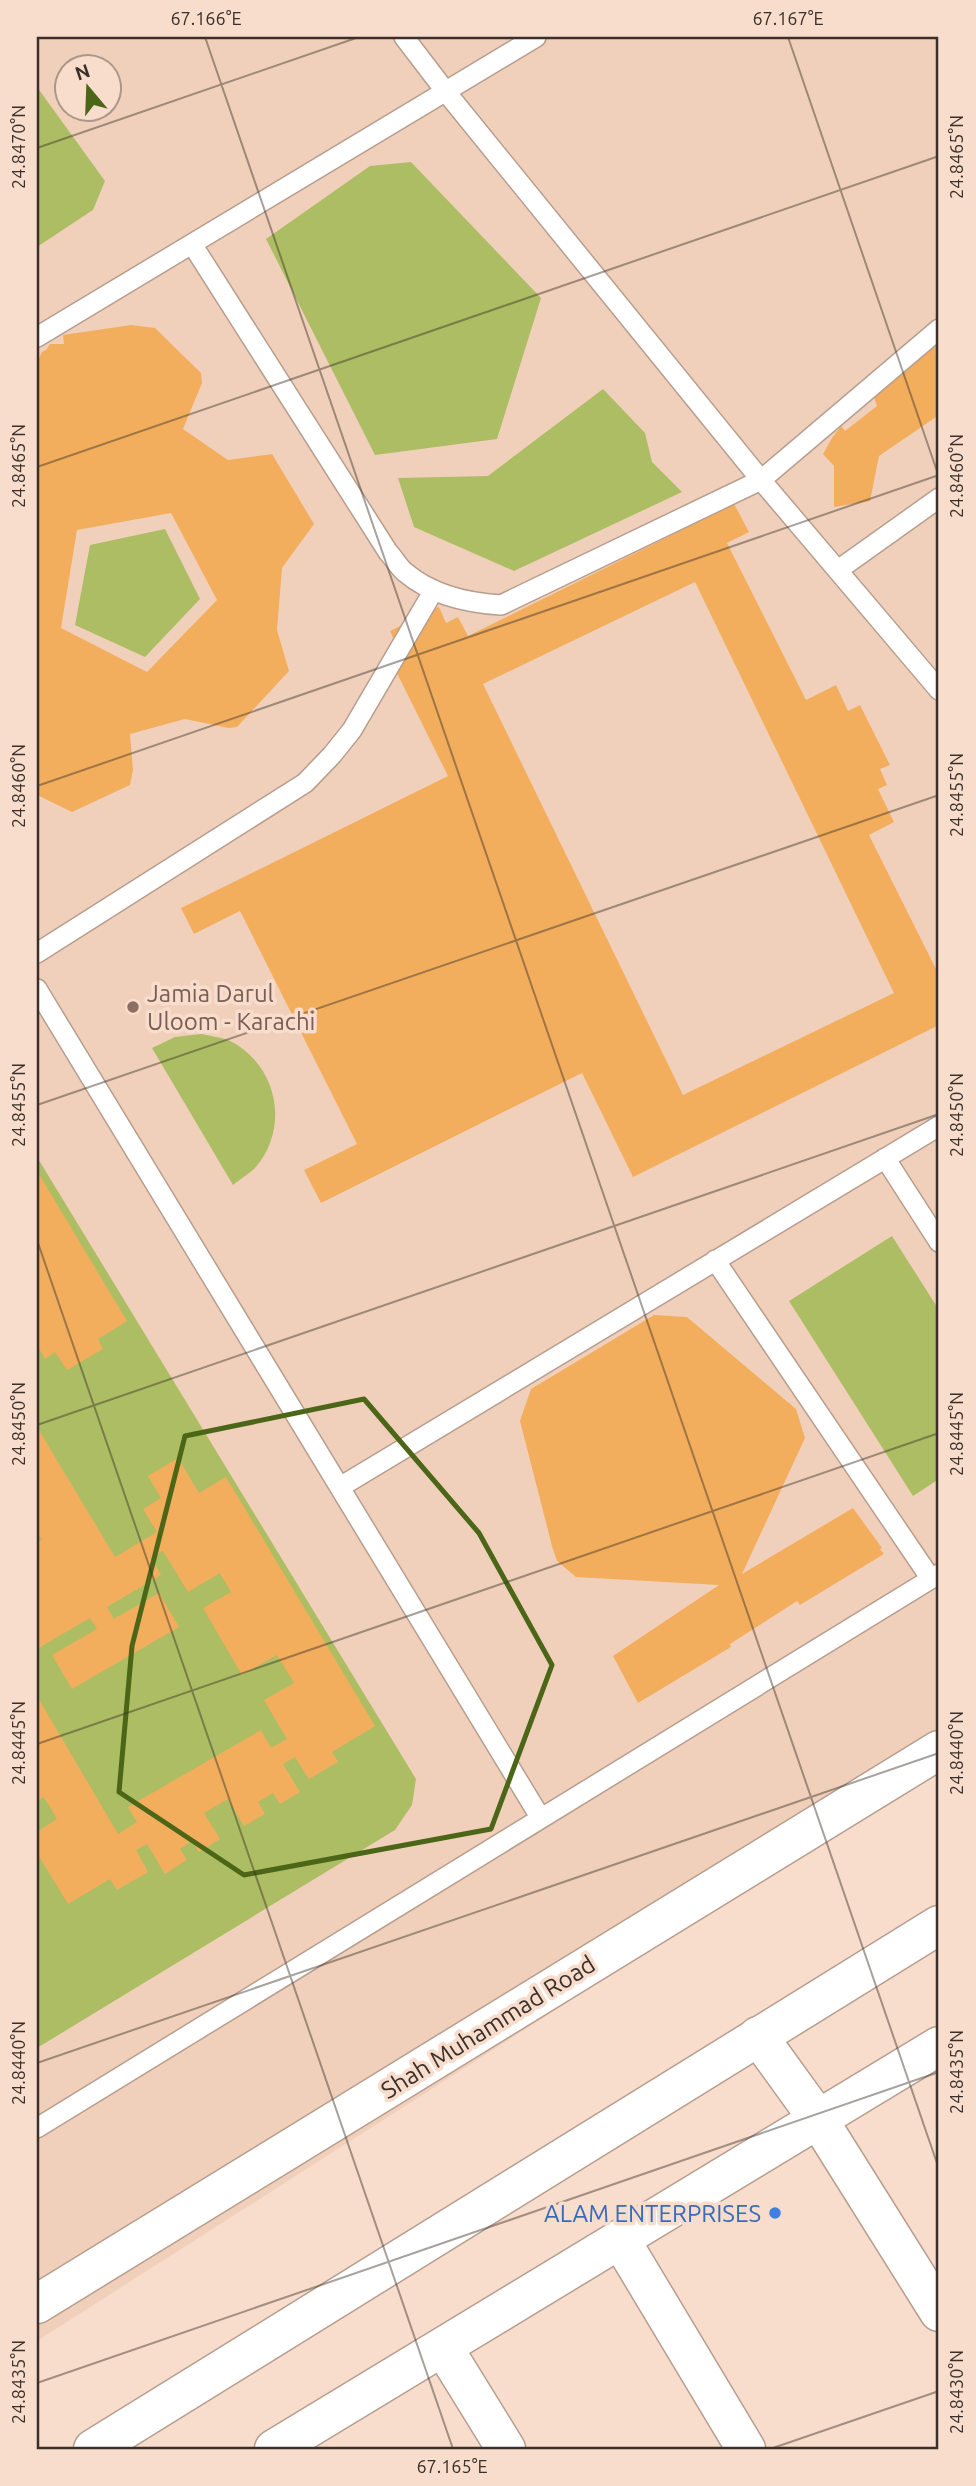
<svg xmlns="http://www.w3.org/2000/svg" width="976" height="2486" font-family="Ubuntu,sans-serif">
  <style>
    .built { fill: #f1d0bb; fill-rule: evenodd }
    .green { fill: #adbd63 }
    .building { fill: #f3ae5d; fill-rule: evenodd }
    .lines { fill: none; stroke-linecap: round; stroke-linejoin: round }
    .service-casing { stroke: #b79e8e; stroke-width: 22 }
    .minor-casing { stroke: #b79e8e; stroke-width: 41 }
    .tertiary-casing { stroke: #b79e8e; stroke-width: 41 }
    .service { stroke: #fff; stroke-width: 19 }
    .minor { stroke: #fff; stroke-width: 38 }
    .tertiary { stroke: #fff; stroke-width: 38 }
    .marked { fill: none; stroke: #4b6617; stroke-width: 5; stroke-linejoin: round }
    .ticks { fill: none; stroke: #3a3029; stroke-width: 2; stroke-opacity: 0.45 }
    .education-dot { fill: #8d6e63; stroke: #f8dccc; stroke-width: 2.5 }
    .shop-dot { fill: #3f7fe0; stroke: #f8dccc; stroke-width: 2.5 }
    .labels { text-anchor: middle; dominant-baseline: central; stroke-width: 7; stroke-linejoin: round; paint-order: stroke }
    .education-label { font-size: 24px; fill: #785e54; stroke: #f8dccc; text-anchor: start }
    .street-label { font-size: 24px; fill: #3a3029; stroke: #f8dccc }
    .shop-label { font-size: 24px; fill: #366cbe; stroke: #f8dccc; text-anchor: end }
    .neatline { fill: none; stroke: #3a3029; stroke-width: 2.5 }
    .ticks-label { font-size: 18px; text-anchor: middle; fill: #3a3029 }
  </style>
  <rect width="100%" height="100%" fill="#f8dccc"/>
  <path class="built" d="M37,37H939V1765L37,2341ZM66,66H108V108H66Z"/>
  <path class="green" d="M37,87L105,181L93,210L37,247Z
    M411,162L541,298L497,439L375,455L266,239L370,166Z
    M603,389L645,433L652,462L682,492L514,571L414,527L398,478L488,476Z
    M165,529L200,599L145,657L75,625L90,545Z
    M201,1034C210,1036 220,1037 228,1040C277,1063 291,1127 255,1168C249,1174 240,1179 233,1185L152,1048L175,1037Z
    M37,1157L416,1779L412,1805L395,1830L37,2048Z
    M892,1236L939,1310V1479L913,1496L789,1301Z"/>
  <path class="building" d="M131,325L155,328L201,373L202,383L183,429L228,460L272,454L314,524L282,568L277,630L289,671L237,727L229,728L185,719L130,734L133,770L130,785L72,812L37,795V362L42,352L46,350L50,344H64L63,335ZM171,513L217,600L147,672L61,628L77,530Z
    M939,341V415L879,456L870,501L834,507V466L823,454L832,438L841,426L845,431L877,406L874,397Z
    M733,502L749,532L727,543L806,700L836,685L848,711L860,705L890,765L880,769L887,785L878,789L894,822L869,835L939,975V1025L633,1177L582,1073L321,1203L304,1170L357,1144L240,911L194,934L181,908L448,776L386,651L397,646L390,631L439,607L446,623L458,617L468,636L702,520L700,517ZM695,582L894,993L683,1095L483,684Z
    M37,1171L127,1321L98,1339L103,1349L67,1370L55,1352L45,1359L37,1345Z
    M654,1315L687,1317L796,1409L805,1438L742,1574L853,1508L882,1548L880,1549L884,1554L800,1605L797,1601L730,1644L731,1647L638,1703L613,1656L719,1585L576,1577L557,1561L552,1546L520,1421L531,1389Z
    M37,1427L115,1557L157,1532L143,1509L161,1498L148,1476L178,1458L199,1493L226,1477L375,1726L332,1752L338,1762L309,1779L295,1757L283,1764L300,1792L280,1804L273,1793L258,1802L265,1814L244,1826L228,1799L204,1813L220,1839L199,1852L192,1841L180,1849L187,1860L165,1874L147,1844L136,1850L148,1872L117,1890L110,1879L68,1904L37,1853V1832L57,1819L44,1797L37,1801V1696L118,1834L137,1822L128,1807L261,1730L271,1748L287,1739L264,1700L294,1683L277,1655L242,1675L203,1608L231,1592L220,1573L188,1592L163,1551L151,1557L161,1575L107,1607L114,1619L159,1593L179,1627L72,1689L52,1655L97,1629L90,1618L37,1649V1599L39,1598L37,1595V1543L42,1540L37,1531Z"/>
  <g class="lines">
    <defs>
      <path id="service" d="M404,37L446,92L761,480L939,690
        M192,244L388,552C394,558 399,568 406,573C432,595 468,603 501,605L761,480L939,329
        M37,337L536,37
        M838,570L939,498
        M37,953L305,783L332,755L352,730L434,590
        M37,989L540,1817
        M885,1158L939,1242
        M715,1260L931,1579
        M340,1487L939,1126
        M37,2128L939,1574"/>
      <path id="minor" d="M758,2036L818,2119L939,2312
        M620,2239L746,2449
        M443,2347L506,2449
        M274,2449L939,2046"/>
      <path id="tertiary" d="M37,2304L939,1750
        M93,2449L939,1925"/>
    </defs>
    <use href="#service" class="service-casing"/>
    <use href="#minor" class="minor-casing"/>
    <use href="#tertiary" class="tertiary-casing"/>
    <use href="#service" class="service"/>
    <use href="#minor" class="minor"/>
    <use href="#tertiary" class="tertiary"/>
  </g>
  <path class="marked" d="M364,1399L479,1533L552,1665L491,1829L244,1875L119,1792L132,1646L185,1436Z"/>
  <path class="ticks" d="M205,37L939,2169M788,37L939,477M37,148L359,37M37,467L939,156M37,786L939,475M37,1105L939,795M37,1240L453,2449M37,1425L939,1114M37,1744L939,1433M37,2063L939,1753M37,2383L939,2072M770,2449L939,2391"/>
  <circle class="education-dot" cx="133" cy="1007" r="7"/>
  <circle class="shop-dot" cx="775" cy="2213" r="7"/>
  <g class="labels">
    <g class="education-label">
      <text x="147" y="993">Jamia Darul<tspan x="147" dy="28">Uloom - Karachi</tspan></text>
    </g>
    <g class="street-label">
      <text transform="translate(488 2027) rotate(-32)">Shah Muhammad Road</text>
    </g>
    <g class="shop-label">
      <text x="761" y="2213">ALAM ENTERPRISES</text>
    </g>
  </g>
  <rect width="976" height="2486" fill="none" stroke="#f8dccc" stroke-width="77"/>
  <g transform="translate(88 88) rotate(341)"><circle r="33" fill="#f8dccc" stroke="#ac978b" stroke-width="2"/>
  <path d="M0-5L12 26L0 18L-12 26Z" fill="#4b6617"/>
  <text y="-10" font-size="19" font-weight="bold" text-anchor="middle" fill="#3a3029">N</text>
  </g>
  <rect x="38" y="38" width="899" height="2410" class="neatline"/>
  <g class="ticks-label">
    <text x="206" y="25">67.166°E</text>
    <text x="788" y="25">67.167°E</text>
    <text transform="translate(19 147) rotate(-90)" y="6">24.8470°N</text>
    <text transform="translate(957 157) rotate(-90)" y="6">24.8465°N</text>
    <text transform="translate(19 466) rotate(-90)" y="6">24.8465°N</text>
    <text transform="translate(957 476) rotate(-90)" y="6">24.8460°N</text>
    <text transform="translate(19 786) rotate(-90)" y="6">24.8460°N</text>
    <text transform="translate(957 795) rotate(-90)" y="6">24.8455°N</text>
    <text transform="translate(19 1105) rotate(-90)" y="6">24.8455°N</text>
    <text transform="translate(957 1115) rotate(-90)" y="6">24.8450°N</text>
    <text transform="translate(19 1424) rotate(-90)" y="6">24.8450°N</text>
    <text transform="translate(957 1434) rotate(-90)" y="6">24.8445°N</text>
    <text transform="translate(19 1743) rotate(-90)" y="6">24.8445°N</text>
    <text transform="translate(957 1753) rotate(-90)" y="6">24.8440°N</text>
    <text transform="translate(19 2063) rotate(-90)" y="6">24.8440°N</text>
    <text transform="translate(957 2072) rotate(-90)" y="6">24.8435°N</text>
    <text transform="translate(19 2382) rotate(-90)" y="6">24.8435°N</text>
    <text transform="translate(957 2392) rotate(-90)" y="6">24.8430°N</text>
    <text x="452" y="2473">67.165°E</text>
  </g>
</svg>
